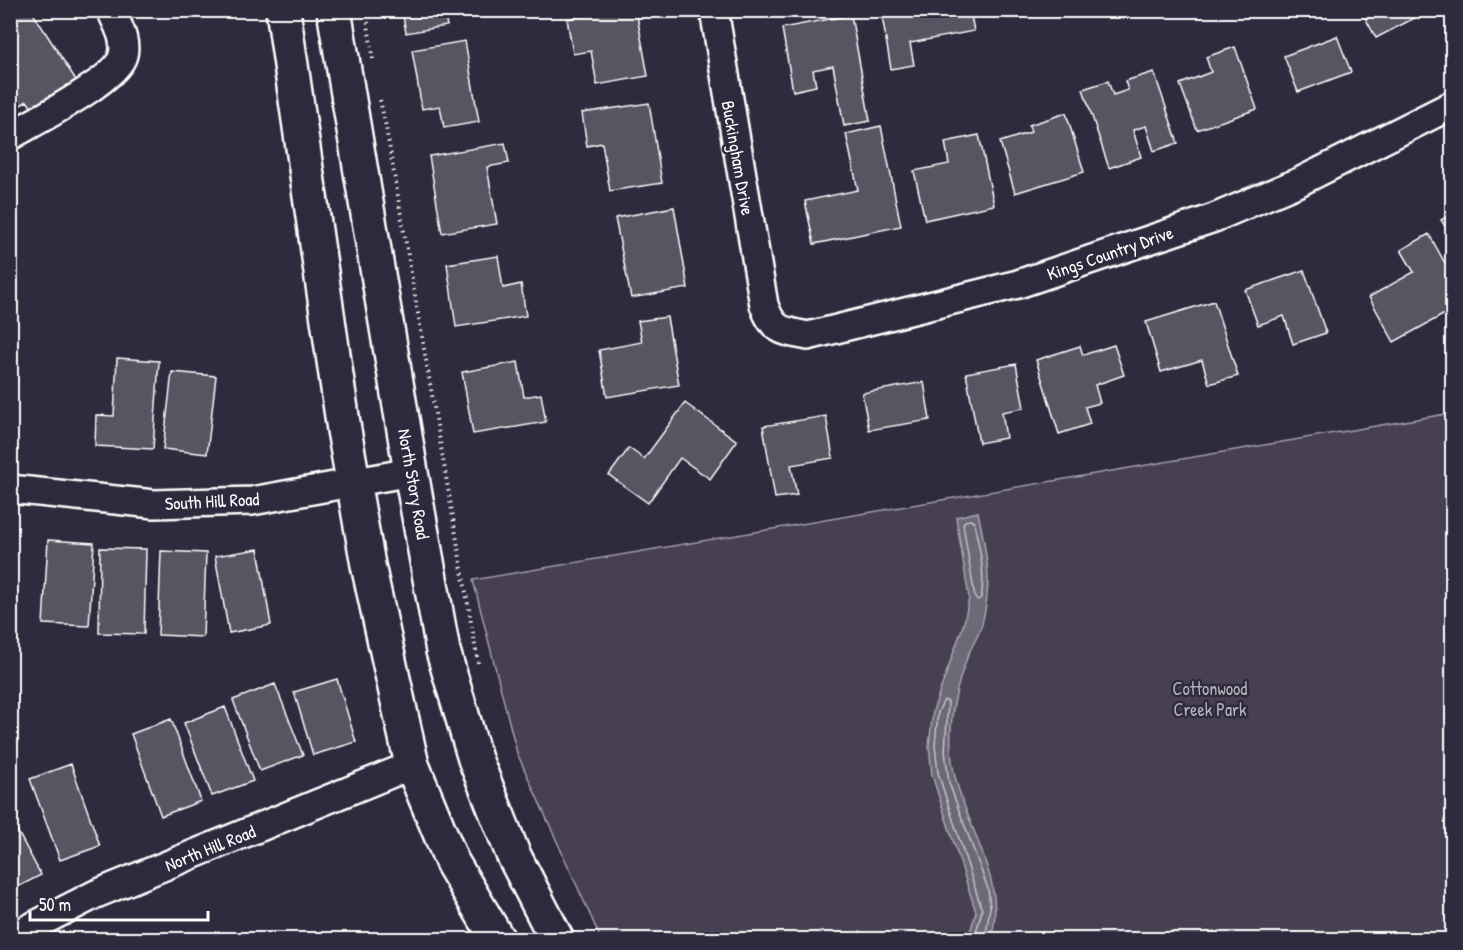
<svg xmlns="http://www.w3.org/2000/svg" width="1463" height="950" font-family="'Patrick Hand',sans-serif">
  <style>
    .green { fill: #464152; stroke: #a2a0a8; stroke-width: 1.5 }
    .water { fill: #6d6a77; stroke: #a7a6ad; stroke-width: 1.5 }
    .lines { fill: none; stroke-linecap: round; stroke-linejoin: round }
    .shore { stroke: #c5c3c9; stroke-width: 1.5 }
    .building { fill: #595564; stroke: #fff; stroke-width: 1.5 }
    .minor-casing { stroke: #fff; stroke-width: 32 }
    .major-casing { stroke: #fff; stroke-width: 38 }
    .path { stroke: #fff; stroke-width: 4; stroke-dasharray: 1.5 4.5; stroke-linecap: butt }
    .minor { stroke: #2f2a3d; stroke-width: 27 }
    .major { stroke: #2f2a3d; stroke-width: 33 }
    .labels { text-anchor: middle; dominant-baseline: central; stroke-width: 5; stroke-linejoin: round; paint-order: stroke }
    .street-label { font-size: 18px; fill: #fff; stroke: #2f2a3d }
    .park-label { font-size: 18px; fill: #b5b3ba; stroke: #2f2a3d }
  </style>
  <rect width="100%" height="100%" fill="#2f2a3d"/>
  <filter id="ink" filterUnits="userSpaceOnUse"><feTurbulence type="fractalNoise" baseFrequency=".0167" numOctaves="2"/><feDisplacementMap in="SourceGraphic" scale="12" xChannelSelector="R" yChannelSelector="G"/><feConvolveMatrix kernelMatrix="1 2 1 2 8 2 1 2 1" color-interpolation-filters="sRGB"/></filter>
  <g filter="url(#ink)">
    <path class="green" d="M1452,413V939H601L517,753L473,580Z"/>
    <path class="water" d="M978,512C987,556 993,580 982,624C979,636 971,646 967,658C956,687 949,719 951,751C954,812 1012,880 990,940L968,939L976,912L932,775L929,746L933,711L964,623L969,598L956,517Z"/>
    <g class="lines">
      <path class="shore" d="M971,520L974,522C979,547 986,573 981,598L978,600L975,598L963,524L965,521Z
        M974,940L982,910L938,773L935,745L938,712L944,700L948,702L945,751L949,783L988,889L990,907L985,940"/>
    </g>
    <path class="building" d="M10,10H31L76,80L32,108L27,101L11,111Z
      M402,10H444L447,26L406,33Z
      M612,10H636L648,76L597,85L591,51L573,54L567,19Z
      M881,10H970L974,31L910,43L914,65L891,69Z
      M1361,10H1428V11L1376,38Z
      M851,15L870,121L844,126L833,66L813,70L816,86L793,91L782,28Z
      M1337,36L1351,72L1298,92L1284,56Z
      M465,41L479,122L444,128L440,106L422,109L412,50Z
      M1235,47L1257,109L1197,130L1180,84L1211,72L1206,57Z
      M1154,72L1178,143L1154,151L1146,126L1133,130L1141,157L1109,168L1083,89L1108,81L1113,95L1128,90L1125,81Z
      M649,103L662,183L610,191L602,143L587,146L582,113Z
      M1066,113L1084,172L1015,193L1000,142L1031,132L1029,125Z
      M881,126L901,226L814,244L805,201L858,190L846,134Z
      M979,135L994,205L925,220L914,171L949,164L945,142Z
      M505,143L509,163L487,167L497,224L442,233L429,156Z
      M674,207L688,288L631,298L615,218Z
      M1452,213V237L1441,220Z
      M1429,234L1452,276V310L1394,342L1369,297L1414,272L1401,250Z
      M498,256L503,288L521,284L526,316L456,327L447,264Z
      M1304,270L1326,333L1293,344L1284,316L1258,325L1245,290Z
      M1214,301L1238,376L1209,384L1202,360L1161,372L1146,322Z
      M667,317L679,385L607,397L599,350L642,342L638,321Z
      M1114,345L1124,375L1095,385L1100,403L1085,407L1090,424L1059,434L1036,360L1080,346L1083,355Z
      M117,358L159,361L153,449L95,446L96,415L114,416Z
      M518,362L524,397L541,394L546,422L473,434L462,372Z
      M1016,364L1024,408L1002,412L1006,438L979,443L966,373Z
      M172,372L216,376L207,454L163,449Z
      M924,382L930,420L869,430L862,393Z
      M685,403L737,441L710,479L680,458L648,503L609,475L629,448L644,459Z
      M826,416L833,458L791,465L797,495L775,498L763,426Z
      M48,540L94,543L89,626L43,624Z
      M100,548L146,549L144,634L99,633Z
      M258,549L271,625L229,633L215,556Z
      M161,551L206,553L203,637L158,635Z
      M337,679L356,742L313,755L294,692Z
      M275,684L303,755L260,771L233,700Z
      M225,707L253,781L212,796L184,723Z
      M171,719L201,801L161,816L131,734Z
      M71,764L100,846L60,860L30,779Z
      M10,817L41,875L10,891Z"/>
    <g class="lines">
      <defs>
        <path id="minor" d="M714,10L764,305C773,331 782,331 808,336L1018,284L1214,218L1299,182L1452,105
          M10,136C34,122 118,79 123,55C127,40 117,24 111,10
          M10,489L154,504L252,501L411,472
          M10,938L96,894L412,765"/>
        <path id="major" d="M283,10L344,430L368,565L412,765L452,862L498,940
          M334,10L411,472L443,651L475,759L513,854L557,940"/>
      </defs>
      <use href="#minor" class="minor-casing"/>
      <use href="#major" class="major-casing"/>
      <path class="path" d="M366,10L373,60
        M380,100L386,127L478,663"/>
      <use href="#minor" class="minor"/>
      <use href="#major" class="major"/>
    </g>
  </g>
  <g class="labels">
    <g class="street-label">
      <text transform="translate(738 158) rotate(80)">Buckingham Drive</text>
      <text transform="translate(1110 253) rotate(-19)">Kings Country Drive</text>
      <text transform="translate(414 484) rotate(80)">North Story Road</text>
      <text transform="translate(212 501) rotate(-3)">South Hill Road</text>
      <text transform="translate(210 848) rotate(-22)">North Hill Road</text>
    </g>
    <g class="park-label">
      <text x="1210" y="688">Cottonwood<tspan x="1210" dy="21">Creek Park</tspan></text>
    </g>
  </g>
  <rect width="1463" height="950" fill="none" stroke="#2f2a3d" stroke-width="36"/>
  <rect x="18" y="18" width="1427" height="914" fill="none" stroke="#fff" stroke-width="2" filter="url(#ink)"/>
  <path d="M30 911v9h178v-9" fill="none" stroke="#ffffff" stroke-width="3"/>
  <text x="39" y="911" font-size="18" fill="#ffffff" stroke="#2f2a3d" stroke-width="4.5" paint-order="stroke">50 m</text>
</svg>
